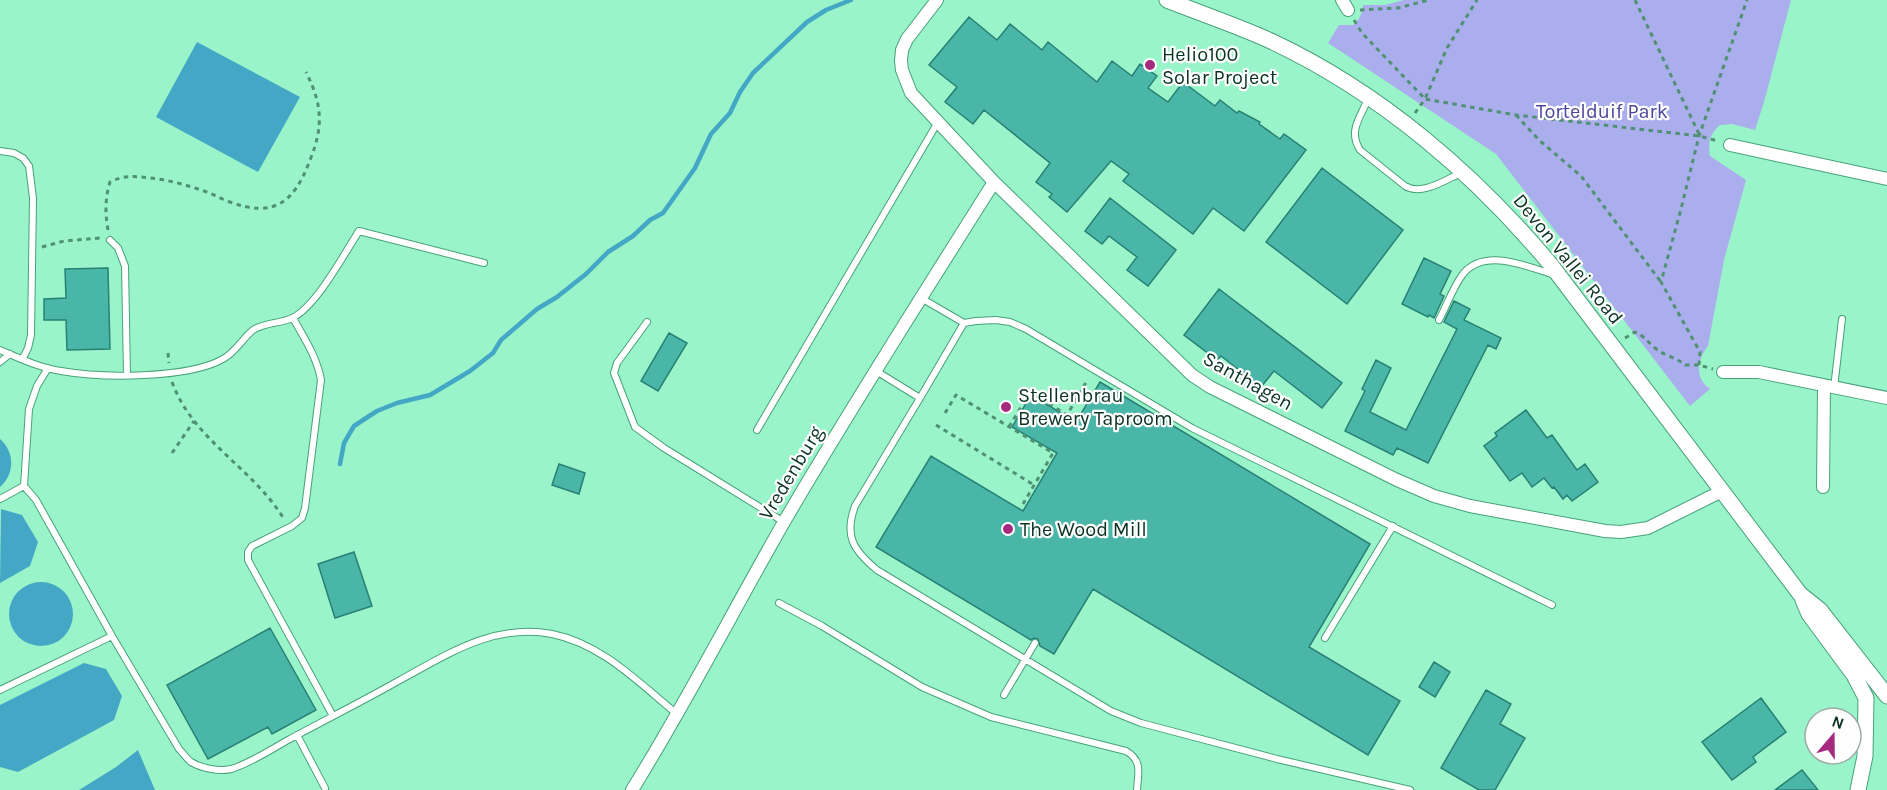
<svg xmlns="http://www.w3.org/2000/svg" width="1887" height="790" font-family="Karla,sans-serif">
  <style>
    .green { fill: #abaeec }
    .water { fill: #44a7c6 }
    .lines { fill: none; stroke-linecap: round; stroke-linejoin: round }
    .stream { stroke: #44a7c6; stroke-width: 4.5 }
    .building { fill: #4ab6a7; stroke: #278175; stroke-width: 1.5 }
    .service-casing { stroke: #47a27a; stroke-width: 8 }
    .minor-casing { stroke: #47a27a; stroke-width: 14 }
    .tertiary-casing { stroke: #47a27a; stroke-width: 17 }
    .path { stroke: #509073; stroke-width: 3; stroke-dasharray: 4.5 4.5; stroke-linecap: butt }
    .service { stroke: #fff; stroke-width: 6 }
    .minor { stroke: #fff; stroke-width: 12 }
    .tertiary { stroke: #fff; stroke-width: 15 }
    .poi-dot { fill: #a42a80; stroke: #fefefe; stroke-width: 2 }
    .labels { text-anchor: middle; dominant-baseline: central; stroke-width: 4.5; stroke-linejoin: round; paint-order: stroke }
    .poi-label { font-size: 20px; fill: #0b3323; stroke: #fefefe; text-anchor: start }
    .park-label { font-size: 20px; fill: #4b4699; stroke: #fefefe }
    .street-label { font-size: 20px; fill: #0b3323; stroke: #fefefe }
  </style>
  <rect width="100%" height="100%" fill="#9af4c9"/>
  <path class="green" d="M1404,0H1791L1764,102L1755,130L1732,124L1720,125C1709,135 1708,142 1710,156L1746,180L1724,260L1708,346C1697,360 1694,378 1710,389L1690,406L1496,154L1328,43L1339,25H1353C1360,19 1362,14 1363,5H1385Z"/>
  <path class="water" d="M197,42L300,97L258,172L156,117Z
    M0,439C15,452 15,474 0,487Z
    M1,509L22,515L38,542L30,566L0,583Z
    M9 614a32 32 0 1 1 64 0a32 32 0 1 1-64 0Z
    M84,663L106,669L122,696L114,720L18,772L0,767V705Z
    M138,750L155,790H79L116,767Z"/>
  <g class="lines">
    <path class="stream" d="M340,464L344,443L354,426L377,411L397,403L430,395L470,371L493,353L501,340L537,309L557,297L586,274L608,252L633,236L650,220L663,213L695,168L711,134L730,113L740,92L753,73L807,22L826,10L851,0"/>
  </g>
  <path class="building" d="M969,17L997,40L1010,24L1042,50L1048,42L1097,82L1112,61L1132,76L1140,64L1157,76L1148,88L1168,102L1183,82L1215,106L1220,100L1237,113L1239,111L1260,122L1259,124L1280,139L1284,134L1306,150L1244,231L1213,208L1193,234L1123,181L1129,174L1111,161L1067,212L1049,197L1052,194L1036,182L1050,163L984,110L973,124L945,102L957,87L929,65Z
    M1322,168L1403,230L1347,304L1266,242Z
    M1110,198L1176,250L1148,286L1127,270L1137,257L1109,236L1102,244L1085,231Z
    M1424,258L1451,271L1440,294L1444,296L1434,318L1429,315L1428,317L1402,304Z
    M108,268L110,349L67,350L66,320H44V299L66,298L65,269Z
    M1219,289L1342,383L1322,408L1274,371L1261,387L1221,356L1217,360L1184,335Z
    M1454,301L1470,309L1464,320L1501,338L1496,349L1488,345L1428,463L1397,448L1393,455L1345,431L1365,391L1362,389L1376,360L1391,368L1370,412L1406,430L1457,329L1444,322Z
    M669,333L687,343L658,391L641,381Z
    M1100,382L1370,544L1309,647L1400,701L1368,755L1093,589L1054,654L1040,646L1038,639L1034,638L1031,640L876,547L931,456L1023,511L1057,453L1012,427L1031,395L1076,422Z
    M1526,410L1547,438L1552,435L1577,470L1585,464L1598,482L1572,501L1567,495L1563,499L1554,487L1552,488L1544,478L1532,487L1522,473L1510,481L1484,446L1497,436L1495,433Z
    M559,464L585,473L579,494L552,485Z
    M354,552L372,606L335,618L318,564Z
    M270,628L316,710L272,734L268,727L208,759L167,685Z
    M1434,662L1450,672L1435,697L1419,687Z
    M1486,690L1511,704L1500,724L1525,738L1495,790H1479L1441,768Z
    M1761,698L1786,732L1753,757L1756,762L1732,780L1702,742Z
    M1802,770L1818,790H1775Z"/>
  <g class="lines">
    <defs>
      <path id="service" d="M1368,99C1360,118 1348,131 1360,150L1405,186C1422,196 1445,180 1461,173
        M0,151L14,153L23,158L29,166L33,198L31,335L28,348L23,358
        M110,240L118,248L125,266L127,375
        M921,298L964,323
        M293,318C304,338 317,357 321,380L305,508L302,518L292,526L252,546L248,552V560L333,716
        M1439,320C1447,305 1453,287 1463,274C1485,247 1528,267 1555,275
        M647,322L617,363L614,373L635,427L664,448L784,522
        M0,350C19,358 40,368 61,371C101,378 187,379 223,359C236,352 242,339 253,330C265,322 280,324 292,318C316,307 344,254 359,231L484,263
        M0,362L10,354
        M48,368L37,386L29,409L24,486L36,500L112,636L179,749C183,753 187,759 191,762C201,768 219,772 231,769C247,765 272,749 288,740C325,720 363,701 400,680C448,654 494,623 552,634C602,644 639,683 677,714
        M876,371L920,398L855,506C844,536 853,550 877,570L1111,711L1141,723L1277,759L1410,790
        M1834,388L1842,319
        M920,398L964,323L976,321L996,320L1010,322L1026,329L1192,428L1552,605
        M757,430L938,122
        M0,499L24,486
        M779,603L822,626L922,687L991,717L1126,751C1143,761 1138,773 1137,790
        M1325,638L1393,526
        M0,690L112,636
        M1004,695L1035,643
        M297,735L325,788"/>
      <path id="minor" d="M937,0L907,39L902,50L901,61L902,70L911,93L994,182L1192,375L1210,387L1397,480L1434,496L1470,506L1605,531L1621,532L1648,528L1722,491
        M1342,0L1348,10
        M1730,145L1887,179
        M1723,372H1759L1887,398
        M1823,487L1824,387
        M632,790C686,703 733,611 784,522C851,407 923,295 994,182"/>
      <path id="tertiary" d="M1167,0C1202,14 1239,26 1273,42C1381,93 1475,174 1551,265L1800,594L1820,610L1887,696
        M1803,600L1809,614L1854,675L1866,698L1865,756L1858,790"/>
    </defs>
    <use href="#service" class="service-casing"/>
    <use href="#minor" class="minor-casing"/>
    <use href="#tertiary" class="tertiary-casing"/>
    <path class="path" d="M1635,0L1699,134
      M1360,10L1398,8L1429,0
      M1354,20L1362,33L1425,99L1447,48L1477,0
      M1415,113L1425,99L1516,115L1699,136L1718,141
      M1516,115L1539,140L1581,176L1661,282
      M108,230C105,213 105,199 110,182C124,175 135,176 150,178C169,180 187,185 204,191C213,194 221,199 230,202C274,218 294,203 310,160C324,126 322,104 306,72
      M42,247L64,241L101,238
      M1625,338L1635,332C1644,336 1648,342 1655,348C1664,356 1676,357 1685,365H1699L1713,369
      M168,353L169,363
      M1699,365L1700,352L1661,282L1681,209L1699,136L1747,0
      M172,382C193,440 253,468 284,519
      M945,413L956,395L1053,453L1023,504
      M936,425L1034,485
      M1009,427L1030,392L1067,415L1088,379
      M172,453L194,421"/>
    <use href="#service" class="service"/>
    <use href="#minor" class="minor"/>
    <use href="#tertiary" class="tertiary"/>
  </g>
  <g class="poi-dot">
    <circle cx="1150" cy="65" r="6"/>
    <circle cx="1006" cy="407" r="6"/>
    <circle cx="1008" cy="529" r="6"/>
  </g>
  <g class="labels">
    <g class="poi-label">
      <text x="1162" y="54">Helio100<tspan x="1162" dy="23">Solar Project</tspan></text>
      <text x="1018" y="395">Stellenbrau<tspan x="1018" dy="23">Brewery Taproom</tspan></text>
      <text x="1020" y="529">The Wood Mill</text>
    </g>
    <g class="park-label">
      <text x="1602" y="111">Tortelduif Park</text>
    </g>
    <g class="street-label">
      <text transform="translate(1568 259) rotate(51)">Devon Vallei Road</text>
      <text transform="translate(1248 381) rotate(29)">Santhagen</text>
      <text transform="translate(791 473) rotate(-59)">Vredenburg</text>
    </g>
  </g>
  <g transform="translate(1833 736) rotate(20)"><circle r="28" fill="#fefefe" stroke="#9dada6" stroke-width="1.5"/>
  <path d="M0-4.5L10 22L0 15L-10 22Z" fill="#a42a80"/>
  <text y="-9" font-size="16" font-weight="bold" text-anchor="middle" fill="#0b3323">N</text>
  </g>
</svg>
